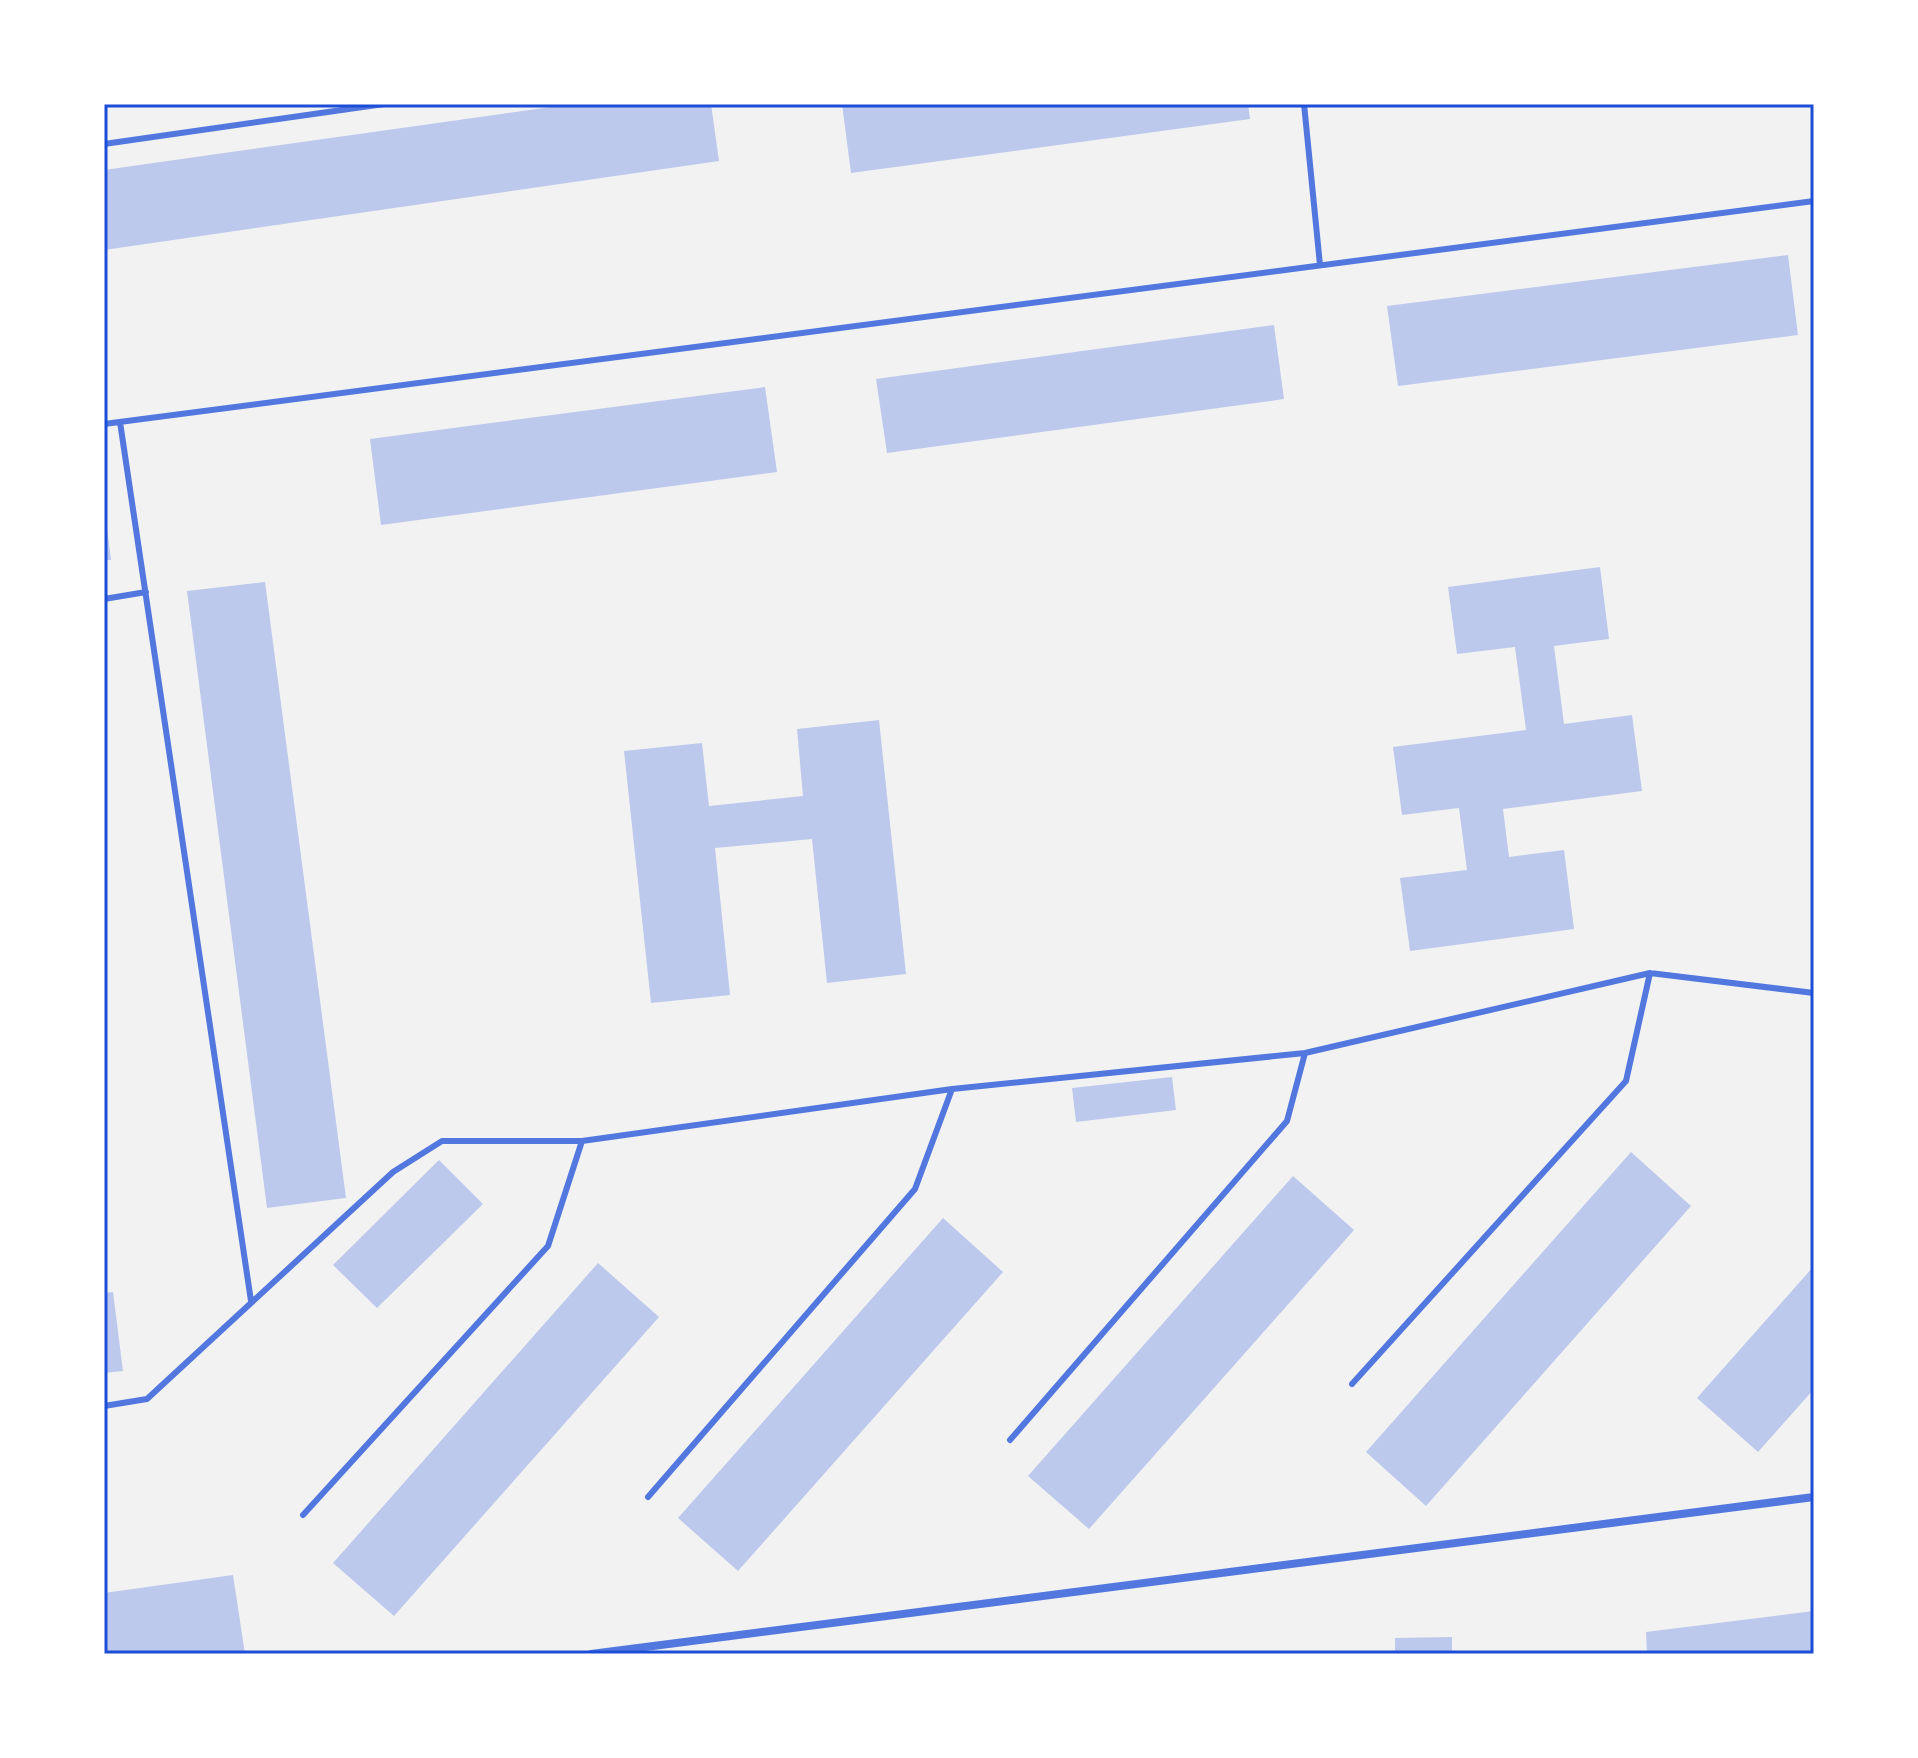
<svg xmlns="http://www.w3.org/2000/svg" width="1918" height="1758" font-family="'Fira Sans',sans-serif">
  <style>
    .building { fill: #bdc9ec }
    .lines { fill: none; stroke-linecap: round; stroke-linejoin: round }
    .service { stroke: #5277de; stroke-width: 6 }
    .minor { stroke: #5277de; stroke-width: 8 }
    .neatline { fill: none; stroke: #1d4ed8; stroke-width: 3 }
  </style>
  <rect width="100%" height="100%" fill="#f2f2f2"/>
  <path class="building" d="M572,104H711L719,161L104,250V170Z
    M842,104H1248L1250,119L851,173Z
    M1788,255L1798,335L1398,386L1387,306Z
    M1274,325L1284,399L887,453L876,379Z
    M765,387L777,472L381,525L370,439Z
    M106,519L111,560H104V520Z
    M1600,567L1609,639L1554,646L1564,724L1632,715L1642,791L1503,809L1509,857L1564,850L1574,929L1410,951L1400,878L1467,870L1459,808L1402,815L1393,747L1526,730L1515,647L1457,654L1448,587Z
    M265,582L346,1198L267,1208L187,591Z
    M879,720L906,974L827,983L812,839L715,848L730,995L651,1003L624,751L702,743L709,806L803,796L797,729Z
    M1172,1077L1176,1110L1076,1122L1072,1088Z
    M1631,1152L1691,1206L1426,1506L1366,1452Z
    M439,1160L483,1204L377,1308L333,1265Z
    M1293,1176L1354,1230L1089,1529L1028,1476Z
    M943,1218L1003,1272L738,1571L678,1518Z
    M598,1263L659,1317L394,1616L333,1563Z
    M1814,1266V1389L1758,1452L1697,1398Z
    M113,1292L123,1371L104,1373V1293Z
    M233,1575L245,1654H104V1593Z
    M1814,1611V1654H1647L1646,1632Z
    M1452,1637V1654H1395V1638Z"/>
  <g class="lines">
    <path class="service" d="M1304,104L1320,265
      M104,144L384,104
      M120,422L251,1301
      M104,424L1814,201
      M104,599L146,592
      M1352,1384L1626,1081L1650,973
      M104,1406L147,1399L393,1172L442,1141H582L952,1089L1305,1053L1650,973L1814,993
      M1010,1440L1287,1121L1305,1053
      M648,1497L915,1189L952,1089
      M303,1515L548,1246L582,1141"/>
    <path class="minor" d="M591,1654L1814,1497"/>
  </g>
  <rect width="1918" height="1758" fill="none" stroke="#ffffff" stroke-width="212"/>
  <rect x="106" y="106" width="1706" height="1546" class="neatline"/>
</svg>
